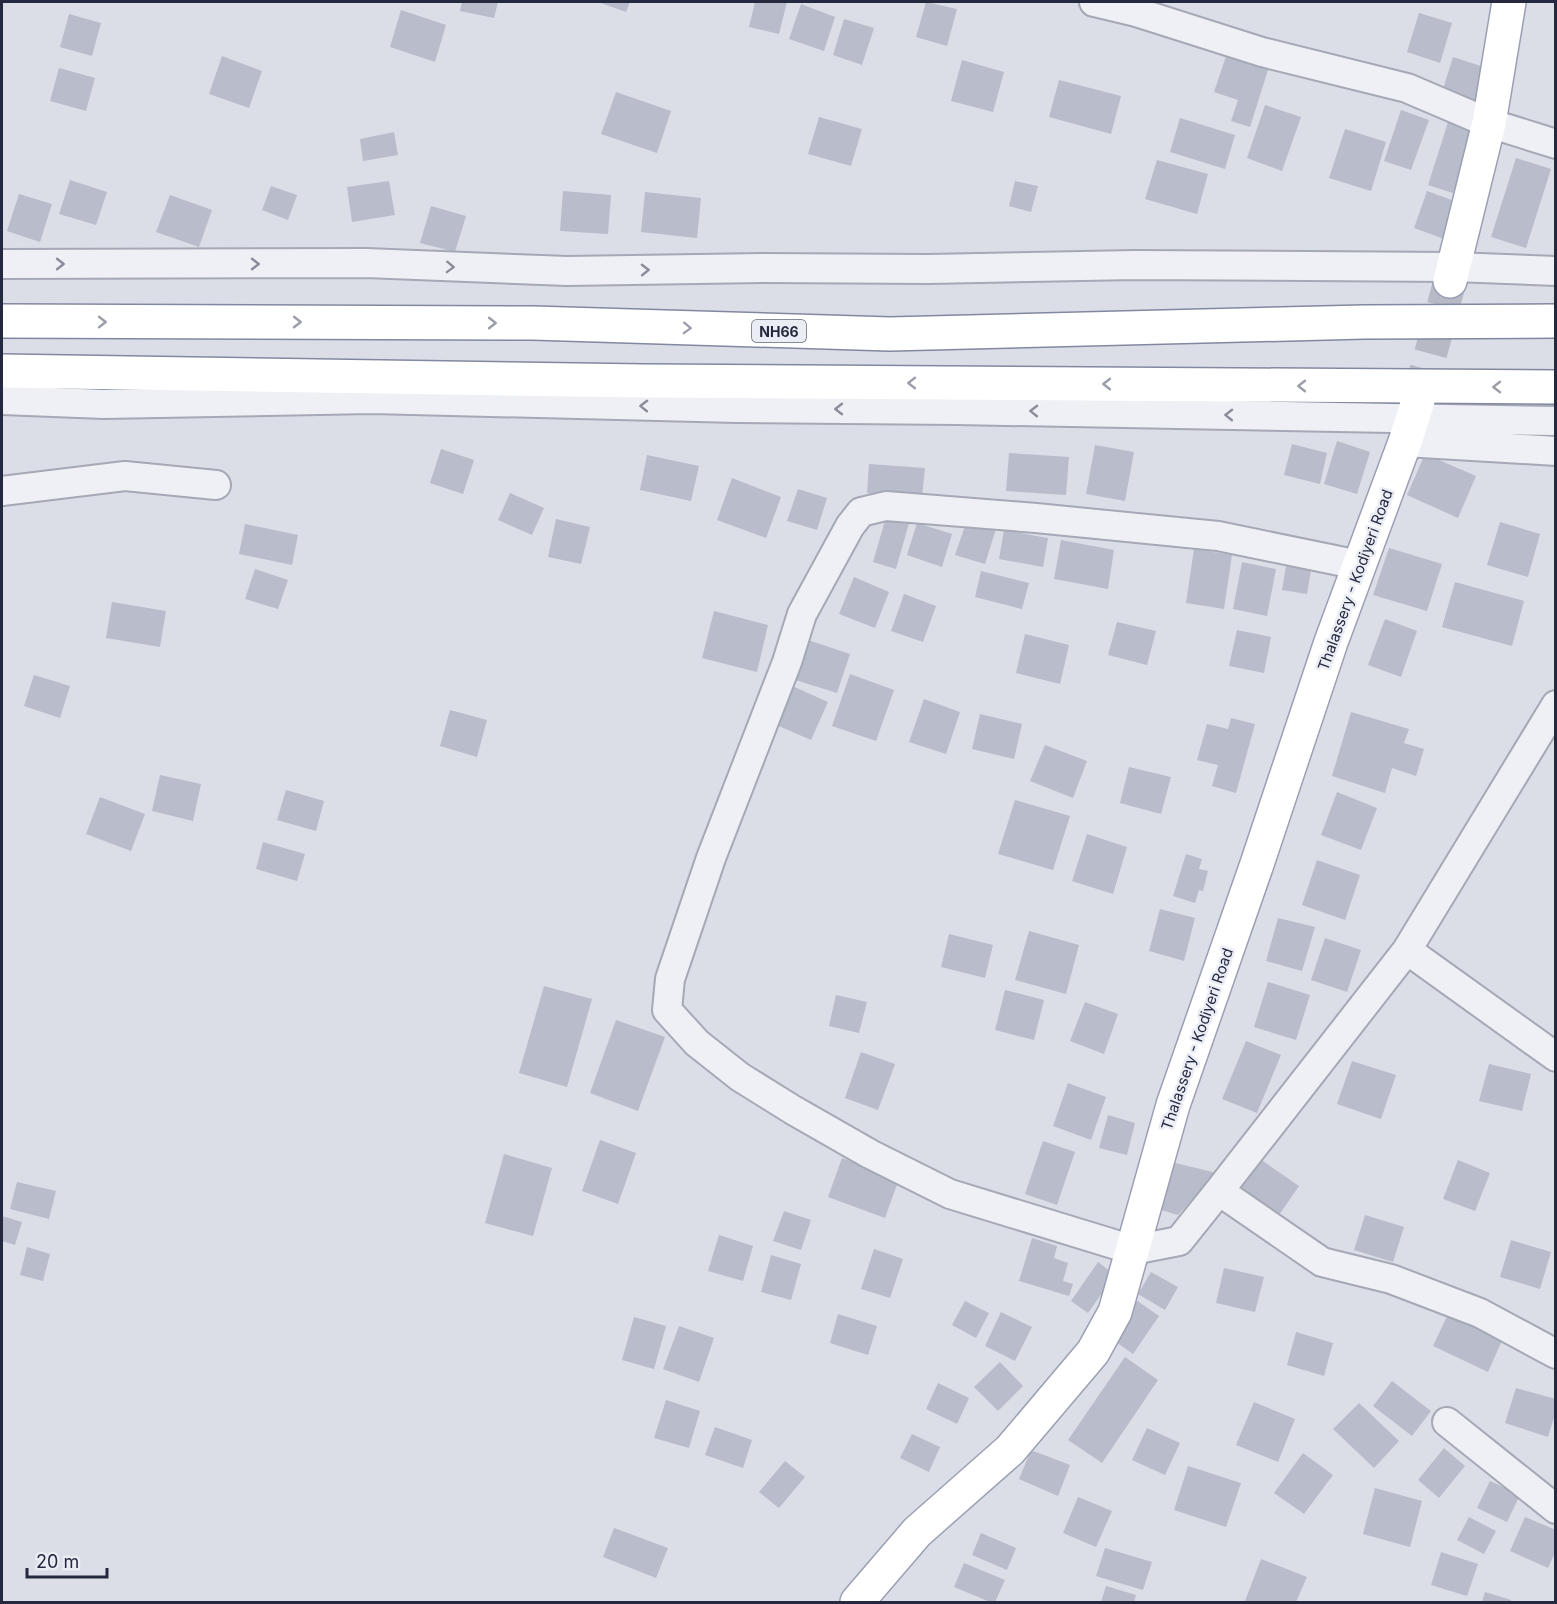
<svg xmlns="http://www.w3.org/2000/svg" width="1557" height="1604" font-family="Inter,sans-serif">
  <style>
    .building { fill: #b8bccb }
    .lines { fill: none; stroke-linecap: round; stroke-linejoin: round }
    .major-tunnel { stroke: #b7bac5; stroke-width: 33; stroke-dasharray: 33 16; stroke-linecap: butt }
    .minor-casing { stroke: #a5a8b5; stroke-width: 32 }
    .major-casing { stroke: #9a9fb4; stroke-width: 36 }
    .highway-casing { stroke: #82889f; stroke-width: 36 }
    .minor { stroke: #eff0f5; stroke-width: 28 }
    .major { stroke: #fff; stroke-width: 33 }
    .highway { stroke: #fff; stroke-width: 33 }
    .oneway { stroke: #8a8c9a }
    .oneway2 { stroke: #9c9fa9 }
    .labels { text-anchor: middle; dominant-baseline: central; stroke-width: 5; stroke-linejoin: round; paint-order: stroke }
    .shield { fill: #ebedf5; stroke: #606476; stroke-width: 1.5 }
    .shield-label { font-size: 14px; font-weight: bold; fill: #24293f }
    .street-label { font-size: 15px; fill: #24293f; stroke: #ebedf5 }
  </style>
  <rect width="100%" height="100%" fill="#dcdee7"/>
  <path class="building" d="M462,2H498L494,18L460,11Z
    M598,2H630L626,12Z
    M755,2H787L779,34L749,27Z
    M926,2L957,9L947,46L916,37Z
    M801,4L835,17L824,51L789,39Z
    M401,10L446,25L435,62L390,47Z
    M1419,13L1452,23L1440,63L1407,52Z
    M69,14L101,23L92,56L60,47Z
    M844,19L874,28L862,65L833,55Z
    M222,56L262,71L249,108L209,94Z
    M1226,56L1268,70L1250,127L1231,121L1238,100L1214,92Z
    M1453,57L1487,68L1476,100L1443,89Z
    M962,60L1004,72L993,112L951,101Z
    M59,68L95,78L86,111L50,101Z
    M1059,80L1121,96L1111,134L1049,117Z
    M616,92L671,111L657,153L601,134Z
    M1265,105L1301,117L1282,171L1247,158Z
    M1401,110L1429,120L1411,170L1384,161Z
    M819,117L862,129L851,166L808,154Z
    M1180,118L1235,135L1225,169L1170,152Z
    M1449,119L1480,129L1459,195L1428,185Z
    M1345,129L1386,142L1371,191L1329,178Z
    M394,132L398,155L363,161L360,139Z
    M1516,158L1551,169L1526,248L1491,237Z
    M1157,160L1208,174L1197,214L1145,199Z
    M70,180L107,192L96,225L59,214Z
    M389,181L395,215L352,222L347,187Z
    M1015,181L1038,186L1031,212L1009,206Z
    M271,186L297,195L288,220L262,210Z
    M563,191L611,195L608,234L560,231Z
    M1427,191L1460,203L1447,240L1414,228Z
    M645,192L701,198L697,238L641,232Z
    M19,194L52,204L40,242L7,231Z
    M170,195L212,210L199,247L156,232Z
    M431,206L466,216L455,252L420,243Z
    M1337,441L1370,452L1357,494L1324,484Z
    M1292,444L1327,453L1320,484L1284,475Z
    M1095,445L1134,452L1125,501L1086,494Z
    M441,449L474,460L463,494L430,483Z
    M1009,453L1069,457L1066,495L1006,491Z
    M1425,454L1476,476L1458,518L1407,495Z
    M647,455L699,466L691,501L640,490Z
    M869,464L925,468L922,497L867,493Z
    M732,478L781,497L766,538L717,520Z
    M798,489L827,498L817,530L787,521Z
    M510,493L544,508L532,535L498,520Z
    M886,517L909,523L896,569L873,562Z
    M556,519L590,527L581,564L548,557Z
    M967,520L996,529L985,564L955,555Z
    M1500,522L1540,534L1528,577L1487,565Z
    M917,523L952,534L942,567L907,555Z
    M245,524L298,535L292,565L239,554Z
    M1004,530L1048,538L1043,567L999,559Z
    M1061,540L1114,550L1108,589L1054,579Z
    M1389,548L1442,564L1427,611L1373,595Z
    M1194,549L1232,555L1224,609L1186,603Z
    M1242,562L1276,569L1267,616L1233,609Z
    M1286,566L1311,570L1307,594L1282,590Z
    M255,569L288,580L278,609L245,599Z
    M981,571L1029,583L1022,609L975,597Z
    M854,577L889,592L875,628L839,614Z
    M1455,582L1524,601L1512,646L1442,627Z
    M904,594L936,606L923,642L891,631Z
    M112,602L166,611L160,647L106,638Z
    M714,611L768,625L757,672L702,658Z
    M1385,619L1417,631L1401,677L1368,665Z
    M1117,622L1156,631L1147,665L1108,655Z
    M1237,630L1271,637L1264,673L1229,666Z
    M1025,634L1069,645L1060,684L1016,673Z
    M805,639L850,654L837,693L792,679Z
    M850,674L894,690L876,741L832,726Z
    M34,675L70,686L60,718L24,706Z
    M790,685L828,702L811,740L774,724Z
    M924,699L960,712L946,754L909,742Z
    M450,710L487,720L477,757L440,746Z
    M1351,712L1409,729L1404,743L1424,749L1416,776L1392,768L1385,793L1332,776Z
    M980,714L1022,724L1014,759L972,749Z
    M1231,718L1255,724L1236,793L1212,786L1218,765L1197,760L1207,724L1228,729Z
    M1045,745L1087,761L1073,798L1030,781Z
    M1129,767L1171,777L1161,814L1120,803Z
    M160,775L201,784L193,821L152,811Z
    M286,790L324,801L316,831L277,820Z
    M1337,792L1377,808L1361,850L1321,835Z
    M100,797L145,814L131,851L86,834Z
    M1015,800L1070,816L1053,870L998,854Z
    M1087,834L1127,847L1113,894L1072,881Z
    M263,842L305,854L297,881L256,869Z
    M1186,854L1202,859L1199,869L1208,871L1203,891L1199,890L1195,903L1173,896Z
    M1317,860L1360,875L1345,920L1302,905Z
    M1160,909L1195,918L1184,961L1149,951Z
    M1278,918L1315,927L1302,971L1266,961Z
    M1029,931L1079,945L1066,994L1015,980Z
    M949,934L993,945L985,978L941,967Z
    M1325,938L1361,950L1347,992L1311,980Z
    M1268,982L1310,995L1296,1040L1254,1027Z
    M544,986L592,999L567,1087L519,1073Z
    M1005,990L1044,1000L1034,1040L995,1030Z
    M836,995L867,1002L859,1033L829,1026Z
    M1085,1002L1118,1014L1104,1054L1070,1041Z
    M616,1020L665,1037L638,1111L590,1093Z
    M1246,1041L1281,1055L1257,1113L1222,1099Z
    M861,1052L895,1064L878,1110L845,1098Z
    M1352,1061L1396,1075L1381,1119L1337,1104Z
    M1489,1064L1531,1074L1522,1111L1479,1101Z
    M1068,1083L1106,1097L1091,1140L1053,1126Z
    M1108,1115L1135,1123L1127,1155L1099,1148Z
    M600,1140L636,1153L618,1204L582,1191Z
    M1043,1141L1075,1152L1057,1205L1025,1194Z
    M504,1154L552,1168L533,1236L485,1223Z
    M842,1158L899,1179L885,1218L828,1197Z
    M1260,1159L1299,1186L1279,1215L1240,1188Z
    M1458,1160L1490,1173L1475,1211L1443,1199Z
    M1171,1162L1217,1173L1178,1215L1161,1210Z
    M17,1182L56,1191L49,1219L10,1209Z
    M784,1211L811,1220L801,1250L773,1241Z
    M1365,1215L1404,1227L1393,1262L1354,1250Z
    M2,1216L22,1222L15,1245L2,1241Z
    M719,1235L753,1246L743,1281L708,1271Z
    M1032,1238L1057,1246L1054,1258L1068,1263L1063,1281L1073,1284L1069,1296L1019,1281Z
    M1511,1240L1551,1252L1540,1289L1500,1277Z
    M27,1247L50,1254L43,1281L20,1275Z
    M874,1249L903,1259L890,1298L861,1289Z
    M771,1255L801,1264L791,1300L761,1292Z
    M1098,1262L1115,1275L1088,1313L1071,1301Z
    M1224,1268L1264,1277L1255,1312L1216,1303Z
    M1151,1272L1178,1287L1165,1310L1138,1294Z
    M1136,1300L1159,1316L1133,1354L1110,1338Z
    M965,1301L989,1313L976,1338L952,1325Z
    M1451,1308L1505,1334L1488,1372L1433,1346Z
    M1001,1312L1032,1327L1015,1361L985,1346Z
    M838,1314L877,1326L868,1355L830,1343Z
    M634,1317L666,1326L654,1369L622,1360Z
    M679,1326L714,1338L699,1382L663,1369Z
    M1296,1332L1333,1343L1324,1376L1287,1365Z
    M1125,1357L1158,1380L1102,1463L1068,1440Z
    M1000,1362L1023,1386L998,1411L974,1387Z
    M1392,1381L1431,1411L1412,1436L1373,1406Z
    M938,1383L969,1398L957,1424L926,1409Z
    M1516,1388L1556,1399V1411L1548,1437L1505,1423Z
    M666,1400L700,1411L689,1448L654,1438Z
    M1254,1402L1295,1419L1278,1462L1236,1445Z
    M1359,1403L1399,1441L1374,1468L1333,1429Z
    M715,1427L752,1440L743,1468L705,1455Z
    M1147,1428L1180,1443L1165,1475L1132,1460Z
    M912,1434L940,1447L929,1472L900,1458Z
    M1444,1448L1465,1466L1439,1498L1418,1480Z
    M1031,1450L1070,1465L1058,1496L1019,1479Z
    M1303,1453L1333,1475L1304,1514L1274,1493Z
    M785,1461L805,1477L779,1508L759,1492Z
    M1188,1466L1241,1483L1226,1527L1174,1510Z
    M1490,1481L1520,1495L1507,1522L1477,1508Z
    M1375,1488L1422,1501L1410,1547L1363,1534Z
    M1078,1497L1112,1511L1096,1547L1063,1533Z
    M1469,1517L1496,1531L1484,1554L1457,1540Z
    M1525,1517L1556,1530V1550L1548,1568L1510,1551Z
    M614,1528L668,1548L656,1578L603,1557Z
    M981,1533L1016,1548L1007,1570L972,1555Z
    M1105,1548L1152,1562L1143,1590L1096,1576Z
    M1441,1552L1478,1564L1467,1596L1431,1585Z
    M1261,1559L1307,1577L1296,1602L1245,1601Z
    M964,1563L1005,1580L995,1602H990L954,1587Z
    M1106,1586L1136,1595L1134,1602H1101Z
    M1485,1592L1511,1600V1602H1482Z"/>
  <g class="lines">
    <path class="major-tunnel" d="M1418,401L1450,281"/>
    <defs>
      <path id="minor" d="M1094,2L1136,12L1262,52L1407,88L1489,123L1556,144
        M2,264L366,263L567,271L763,268L928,269L1135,265L1454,267L1556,271
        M2,400L104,404L372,399L737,408L956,410L1556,421
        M1405,442L1556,451
        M2,491L125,476L216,485
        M1359,565L1218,536L1036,518L886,506L861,512L850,526L802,614L787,662L711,858L670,979L667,1010L697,1043L740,1077L793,1110L870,1154L950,1194L1133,1250L1179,1241L1219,1191L1407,950L1556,705
        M1407,950L1556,1057
        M1219,1191L1322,1262L1391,1279L1480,1313L1556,1354
        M1447,1422L1556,1509"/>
      <path id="major" d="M1450,281L1489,123L1509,2
        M857,1602L917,1532L1010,1450L1093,1352L1115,1312L1173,1105L1257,864L1331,642L1405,442L1418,401"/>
      <path id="highway" d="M2,321L533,323L890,334L1364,322L1556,321
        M2,371L644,381L1556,387"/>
    </defs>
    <use href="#minor" class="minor-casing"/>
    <use href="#major" class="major-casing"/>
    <use href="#highway" class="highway-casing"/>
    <use href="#minor" class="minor"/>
    <use href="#major" class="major"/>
    <use href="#highway" class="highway"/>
  </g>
  <defs><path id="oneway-chevron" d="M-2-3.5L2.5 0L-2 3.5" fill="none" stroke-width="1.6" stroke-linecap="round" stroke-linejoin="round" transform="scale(1.5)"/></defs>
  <g class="oneway">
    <use href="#oneway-chevron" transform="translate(60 264)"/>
    <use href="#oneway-chevron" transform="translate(255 264)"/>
    <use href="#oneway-chevron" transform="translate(450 267) rotate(2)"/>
    <use href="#oneway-chevron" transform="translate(645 270) rotate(-1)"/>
    <use href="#oneway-chevron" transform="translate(644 406) rotate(-179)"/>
    <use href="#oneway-chevron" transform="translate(839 409) rotate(-180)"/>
    <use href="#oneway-chevron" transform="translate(1034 411) rotate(-179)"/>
    <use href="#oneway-chevron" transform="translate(1229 415) rotate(-179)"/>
  </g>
  <g class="oneway2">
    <use href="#oneway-chevron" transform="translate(102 322)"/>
    <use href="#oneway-chevron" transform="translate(297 322)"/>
    <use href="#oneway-chevron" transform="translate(492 323)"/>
    <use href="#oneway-chevron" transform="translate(687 328) rotate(2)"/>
    <use href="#oneway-chevron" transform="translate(912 383) rotate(-180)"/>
    <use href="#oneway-chevron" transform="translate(1107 384) rotate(-180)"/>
    <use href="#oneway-chevron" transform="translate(1302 386) rotate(-180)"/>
    <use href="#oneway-chevron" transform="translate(1497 387) rotate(-180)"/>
  </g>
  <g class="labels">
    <rect class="shield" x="752" y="320" width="54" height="22" rx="4.5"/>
    <g class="shield-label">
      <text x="779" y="331">NH66</text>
    </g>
    <g class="street-label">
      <text transform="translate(1355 580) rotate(-70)">Thalassery - Kodiyeri Road</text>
      <text transform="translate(1197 1039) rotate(-71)">Thalassery - Kodiyeri Road</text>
    </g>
  </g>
  <rect width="1557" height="1604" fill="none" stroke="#24293f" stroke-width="6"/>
  <path d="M27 1568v9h80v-9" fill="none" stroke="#24293f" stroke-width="3"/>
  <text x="36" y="1568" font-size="18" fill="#24293f" stroke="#ebedf5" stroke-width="4.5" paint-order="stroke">20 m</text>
</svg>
